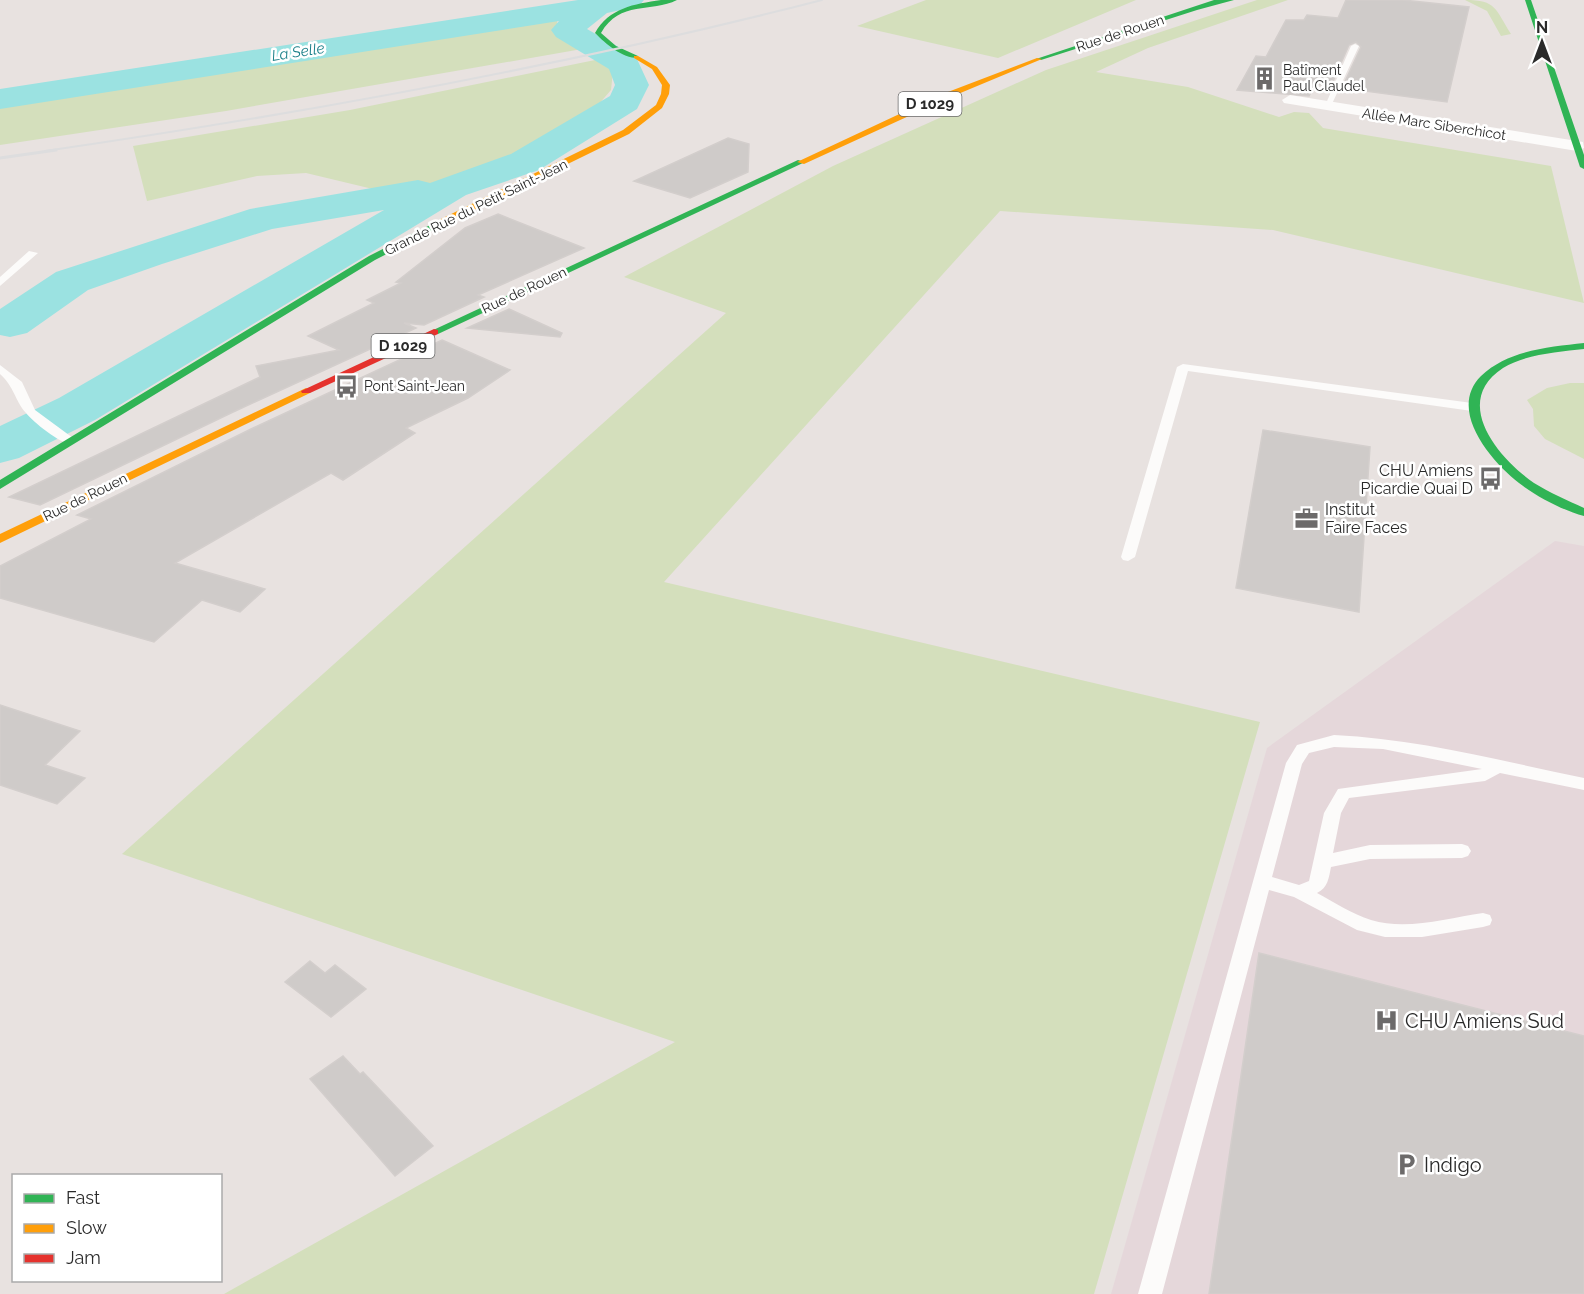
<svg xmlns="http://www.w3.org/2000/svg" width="1584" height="1294" font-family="Raleway,sans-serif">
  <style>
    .medical { fill: #e5d7da }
    .green { fill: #d4dfbc }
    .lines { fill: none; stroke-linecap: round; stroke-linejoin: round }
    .river { fill: #9be2e1; fill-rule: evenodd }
    .building { fill: #cfcbc9; stroke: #d3cecc; stroke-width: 1.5 }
    .lane { fill: #fcfbfa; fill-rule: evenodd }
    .street { fill: #fcfbfa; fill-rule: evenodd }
    .fast { fill: #30b455; fill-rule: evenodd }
    .slow { fill: #ff9f0a; fill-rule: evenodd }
    .jam { fill: #e5322d; fill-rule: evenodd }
    .rail-far1 { stroke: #ddddde; stroke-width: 2 }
    .rail { stroke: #ddddde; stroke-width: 3 }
    .labels { text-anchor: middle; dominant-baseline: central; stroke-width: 5; stroke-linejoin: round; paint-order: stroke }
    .far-street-label { font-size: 14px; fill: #2a2a2a; stroke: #fff }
    .far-poi-label { font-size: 14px; fill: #2a2a2a; stroke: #fff; text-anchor: start }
    .far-water-label { font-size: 15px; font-style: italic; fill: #1a7f88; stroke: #fff }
    .shield { fill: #fff; stroke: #6a6a6a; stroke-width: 1.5 }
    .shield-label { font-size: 15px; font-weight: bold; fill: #2a2a2a }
    .poi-label { font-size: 16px; fill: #2a2a2a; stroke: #fff; text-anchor: end }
    .near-poi-label { font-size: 20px; fill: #2a2a2a; stroke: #fff; text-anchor: start }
  </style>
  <rect width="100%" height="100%" fill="#e8e2e0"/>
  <path class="medical" d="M1555,541L1584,546V1294H1111L1267,748Z"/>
  <path class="green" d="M926,0H1136L998,58L857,26Z
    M1257,0H1288L1148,48L1096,72L1188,87L1279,117L1294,112L1309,113L1323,128L1551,166L1584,303L1273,230L1000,211L664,582L1260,722L1094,1294H224L675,1042L122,854L726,313L624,277L833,166L1046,70Z
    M1465,0C1497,0 1495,9 1511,34L1501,36L1487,11Z
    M558,14L556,32L582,49L226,111L0,145V103Z
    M600,59L613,71L611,90L592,112L522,152L441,184L377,190L306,173L257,176L147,201L133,146L350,110Z
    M1570,383H1584V459L1545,439L1534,426L1533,409L1527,400L1547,388Z"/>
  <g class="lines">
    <path class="river" d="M578,0H644L639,6L607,13L587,29L636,57L649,85L637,109L539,170L466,195L95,420L19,458L0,463V426L59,398L384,210L272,229L162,264L88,290L27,333L10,337L0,335V309L56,272L250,209L418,180L430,183L511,154L610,96L615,85L609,69L556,37L551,30L559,21L0,109V89Z"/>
  </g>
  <path class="building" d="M1346,0H1403L1469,7L1447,102L1342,88L1361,47L1356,42L1349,45L1331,86L1315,84L1309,96L1237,90L1256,56L1266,57L1286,20H1304L1307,15L1338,18Z
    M728,138L749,144L748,172L690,198L634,181Z
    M498,214L584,248L478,295L484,297L424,325L404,323L416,328L231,413L40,505L9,497L260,377L256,366L339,350L308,336L374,303L367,300L401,283L396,282L465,228Z
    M509,309L562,333L560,337L467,328Z
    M442,340L510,370L468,398L406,428L415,433L343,480L331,473L175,563L265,589L240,612L202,600L154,642L0,598V566L91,519L77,515L251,429Z
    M1263,430L1370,447L1359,612L1236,588Z
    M0,705L80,731L45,765L85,778L57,804L0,785Z
    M1259,953L1584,1036V1294H1209Z
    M310,961L325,973L335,965L366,989L331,1017L285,982Z
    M343,1056L360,1074L363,1072L433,1146L395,1176L310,1079Z"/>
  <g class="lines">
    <path class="lane" d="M1355,44L1359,46L1331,106L1324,108L1351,46Z
      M29,251L38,253L0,286V277Z
      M1183,364L1472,403L1478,407L1472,411L1188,371L1135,557L1128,561L1123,560L1121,557L1177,367Z
      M0,365L22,382L35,410L73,438V444C63,446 33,422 26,413C14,399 15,388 0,374Z
      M1334,735C1419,739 1501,761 1584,778V790L1500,773L1485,781L1349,798L1341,813L1333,853L1370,845L1462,844L1468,846L1471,851L1468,856L1462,858L1370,859L1331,867C1329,877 1328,888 1317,893C1334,902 1352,914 1371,920C1407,931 1447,918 1483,913L1490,915L1492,920L1490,925L1483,927L1422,937H1385L1357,930L1294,897L1269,890L1162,1294H1138L1286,763L1297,745ZM1334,747L1383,749L1482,769L1338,789L1324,813L1309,881L1299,885L1272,877L1302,764L1309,753Z"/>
    <path class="street" d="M1290,95L1577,141L1583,142L1584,148L1577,151L1284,103L1282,100Z"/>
    <path class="fast" d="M661,0H677C651,13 620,0 601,33L616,46L638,56V58C622,58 606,44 595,33C609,8 634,4 661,0Z
      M1214,0H1234L1197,10L1041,60L1036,59Z
      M1525,0H1531L1584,155V169L1580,167Z
      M798,160L805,162L438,334H430L429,332Z
      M444,218L447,219V223L375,260L0,489V480L369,256Z
      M1584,343V349C1558,352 1526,354 1503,368C1451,402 1498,458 1534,483C1550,493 1567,500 1584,508V516C1562,510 1537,497 1519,483C1491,461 1447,410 1481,376C1508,350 1549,347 1584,343Z"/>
    <path class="slow" d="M634,56H638L657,67L670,85L669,94L662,108L629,134L447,223H441V219L623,130L656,105L661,94L662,85L652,69L634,58Z
      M1037,58L1042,59L946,99L804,164L797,162L940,95Z
      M306,388L311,391L310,393L0,543V534Z"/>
    <path class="jam" d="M434,329L438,330V334L310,393H302L301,391Z"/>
    <path class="rail-far1" d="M45,151C307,113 566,66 822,0"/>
    <path class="rail" d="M0,158L56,150"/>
  </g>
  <defs>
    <symbol id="building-bare" viewBox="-9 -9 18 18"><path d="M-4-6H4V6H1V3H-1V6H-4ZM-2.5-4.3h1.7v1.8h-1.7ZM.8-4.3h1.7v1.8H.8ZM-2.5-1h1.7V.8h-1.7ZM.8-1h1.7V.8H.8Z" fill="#6c6a6a" stroke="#fff" stroke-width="2.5" paint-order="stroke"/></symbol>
    <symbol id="bus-bare" viewBox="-9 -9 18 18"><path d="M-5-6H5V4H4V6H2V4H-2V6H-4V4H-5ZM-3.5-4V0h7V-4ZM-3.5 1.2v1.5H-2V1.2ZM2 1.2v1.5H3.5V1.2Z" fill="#6c6a6a" stroke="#fff" stroke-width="2.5" paint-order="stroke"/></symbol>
    <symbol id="office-bare" viewBox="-9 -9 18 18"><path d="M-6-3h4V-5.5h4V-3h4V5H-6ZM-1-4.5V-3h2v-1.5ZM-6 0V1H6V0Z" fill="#6c6a6a" stroke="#fff" stroke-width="2.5" paint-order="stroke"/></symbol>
    <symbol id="hospital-bare" viewBox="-9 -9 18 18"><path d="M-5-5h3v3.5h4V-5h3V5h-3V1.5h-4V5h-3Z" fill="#6c6a6a" stroke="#fff" stroke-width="2.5" paint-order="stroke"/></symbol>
    <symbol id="parking-bare" viewBox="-9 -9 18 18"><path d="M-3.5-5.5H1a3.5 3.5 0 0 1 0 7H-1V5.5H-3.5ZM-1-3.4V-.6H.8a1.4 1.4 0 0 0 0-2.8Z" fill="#6c6a6a" stroke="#fff" stroke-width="2.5" paint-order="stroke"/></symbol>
  </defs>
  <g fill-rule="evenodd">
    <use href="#building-bare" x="1248" y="62" width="33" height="33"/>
    <use href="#bus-bare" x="330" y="370" width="33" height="33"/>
    <use href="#bus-bare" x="1474" y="462" width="33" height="33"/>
    <use href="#office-bare" x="1290" y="502" width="33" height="33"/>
    <use href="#hospital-bare" x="1370" y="1004" width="33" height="33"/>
    <use href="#parking-bare" x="1390" y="1148" width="33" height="33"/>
  </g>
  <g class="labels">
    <g class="far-street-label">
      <text transform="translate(1120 33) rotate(-18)">Rue de Rouen</text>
      <text transform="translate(1434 124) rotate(9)">Allée Marc Siberchicot</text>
      <text transform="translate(476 207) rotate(-26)">Grande Rue du Petit Saint-Jean</text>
      <text transform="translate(524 290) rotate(-25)">Rue de Rouen</text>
      <text transform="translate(85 497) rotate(-26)">Rue de Rouen</text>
    </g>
    <g class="far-poi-label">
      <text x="1283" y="70">Batîment<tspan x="1283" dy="16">Paul Claudel</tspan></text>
      <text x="364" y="386">Pont Saint-Jean</text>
    </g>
    <g class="far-water-label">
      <text transform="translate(298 52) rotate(-9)">La Selle</text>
    </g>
    <g class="shield">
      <rect x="898.5" y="92" width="63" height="24" rx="4.5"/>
      <rect x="371.5" y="334" width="63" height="24" rx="4.5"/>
    </g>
    <g class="shield-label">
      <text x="930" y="104">D 1029</text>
      <text x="403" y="346">D 1029</text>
    </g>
    <g class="poi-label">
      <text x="1473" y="470">CHU Amiens<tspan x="1473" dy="18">Picardie Quai D</tspan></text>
      <text x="1325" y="509" text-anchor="start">Institut<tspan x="1325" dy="18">Faire Faces</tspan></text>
    </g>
    <g class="near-poi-label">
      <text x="1405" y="1021">CHU Amiens Sud</text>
      <text x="1424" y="1165">Indigo</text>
    </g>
  </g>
  <rect x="12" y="1174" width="210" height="108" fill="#ffffff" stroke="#aaaaaa" stroke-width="1.5"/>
  <rect x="24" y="1194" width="30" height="9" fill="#30b455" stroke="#aaaaaa" stroke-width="1.5"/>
  <text x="66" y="1204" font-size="18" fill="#2a2a2a">Fast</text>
  <rect x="24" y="1224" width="30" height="9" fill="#ff9f0a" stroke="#aaaaaa" stroke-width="1.5"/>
  <text x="66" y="1234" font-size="18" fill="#2a2a2a">Slow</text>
  <rect x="24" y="1254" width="30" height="9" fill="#e5322d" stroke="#aaaaaa" stroke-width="1.5"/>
  <text x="66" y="1264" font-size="18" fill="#2a2a2a">Jam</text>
  <g transform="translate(1542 42)" stroke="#ffffff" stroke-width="4.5" paint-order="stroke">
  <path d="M0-4.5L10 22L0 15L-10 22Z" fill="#2a2a2a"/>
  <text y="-9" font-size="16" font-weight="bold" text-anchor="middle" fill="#2a2a2a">N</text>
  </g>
</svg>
